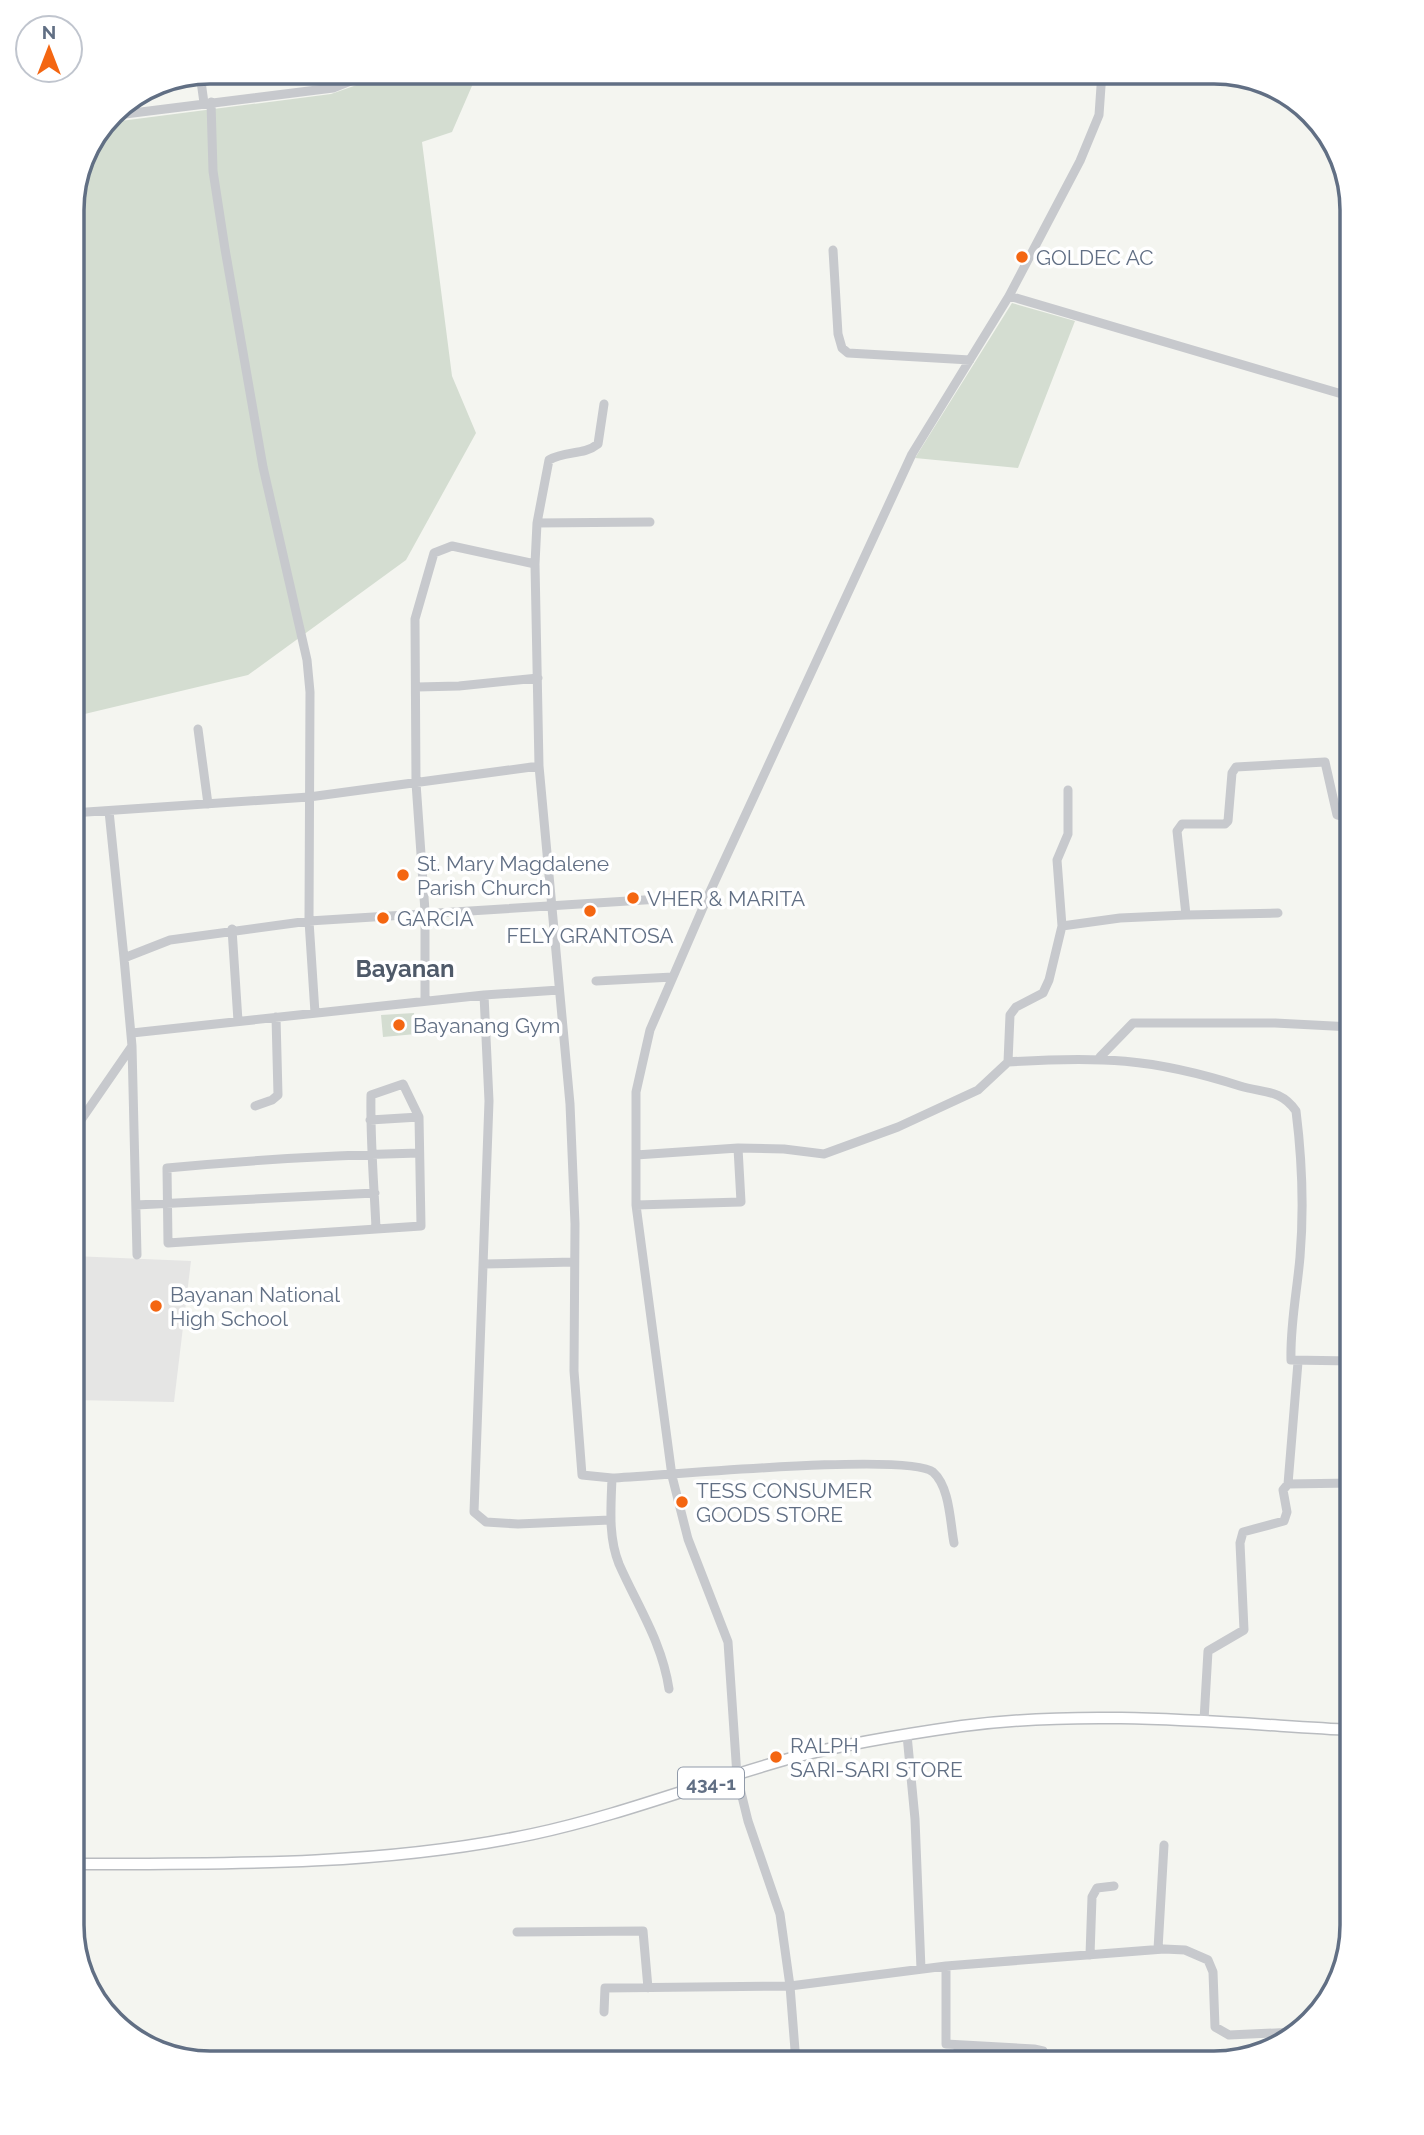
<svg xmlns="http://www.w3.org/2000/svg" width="1424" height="2135" font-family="Raleway,sans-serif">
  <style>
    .built { fill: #e5e5e4 }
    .green { fill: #d4ddd1 }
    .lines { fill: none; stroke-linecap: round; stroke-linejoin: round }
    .major-casing { stroke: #b9bcc0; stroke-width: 13 }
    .minor { stroke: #c7c9cd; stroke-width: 9 }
    .major { stroke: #fff; stroke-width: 10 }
    .poi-dot { fill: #f46611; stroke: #fff; stroke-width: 2.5 }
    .labels { text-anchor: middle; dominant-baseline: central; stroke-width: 7; stroke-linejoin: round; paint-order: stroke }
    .shield { fill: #fff; stroke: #909aa9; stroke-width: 2 }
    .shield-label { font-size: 19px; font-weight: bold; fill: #616f84 }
    .poi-label { font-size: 21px; fill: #616f84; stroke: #fff; text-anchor: start }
    .quarter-label { font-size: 24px; font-weight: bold; fill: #4f5a69; stroke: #fff }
    .rim { fill: none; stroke: #616f84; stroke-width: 3.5 }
  </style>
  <rect width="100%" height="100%" fill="#f4f5f0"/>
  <path class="built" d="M73,1256L191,1261L174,1402L72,1400Z"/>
  <path class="green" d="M394,72H478L452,132L422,142L452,376L476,433L406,560L248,675L72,717V201L82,156L105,123L331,94Z
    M1012,303L1075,321L1018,468L915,458Z
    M414,1013L416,1034L383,1037L381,1015Z"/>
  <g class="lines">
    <defs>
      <path id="major" d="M72,1864C225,1864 382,1866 533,1834C622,1815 707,1781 795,1757C849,1743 906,1734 962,1726C1092,1709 1222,1723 1352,1730"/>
    </defs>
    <use href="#major" class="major-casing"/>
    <path class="minor" d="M200,74L204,103
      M211,102L213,171L225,249L263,467L307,660L310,692L309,921L315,1013
      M109,116L333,88L373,72
      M833,250L838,334L842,348L848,353L970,360
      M1009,296L1352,397
      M604,404L598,444C583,456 566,450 549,460L537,523L535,564L539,766L570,1104L575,1224L574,1371L582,1475L612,1478C611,1506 608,1537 619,1564C638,1607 662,1642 669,1689
      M537,523L650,522
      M417,687L459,686L538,678
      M198,729L208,804
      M109,811L124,958
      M72,813L309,797L539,766
      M1186,915L1278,913
      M1062,926L1057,860L1068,834V790
      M232,929L238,1021
      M596,981L673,977
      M484,995L489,1101L474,1512L486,1522L518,1524L610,1520
      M425,1001V911L416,783L415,619L434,553L452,546L535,564
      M132,1033L484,995L559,990
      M132,1046L137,1255
      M1100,1057L1133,1023H1275L1352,1027
      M1008,1062C1098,1056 1153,1058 1240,1086C1263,1093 1281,1089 1296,1111C1302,1159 1304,1209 1300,1257C1297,1292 1290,1325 1291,1360L1352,1361
      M255,1106L272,1100L278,1095L276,1017
      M370,1120L419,1117
      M72,1133L132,1046L124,958L170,940L309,921L708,896
      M636,1155L738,1148L784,1149L824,1154L898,1127L978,1090L1008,1062L1010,1015L1016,1007L1043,993L1049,980L1062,926L1120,918L1186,915L1177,831L1182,824H1225L1228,821L1232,773L1236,767L1325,762L1337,815L1352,819
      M136,1205L375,1193
      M636,1205L741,1202L738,1148
      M376,1228C374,1184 370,1139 371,1095L403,1084L419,1117L421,1226L168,1243L167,1168C251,1160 335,1155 419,1153
      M483,1264L574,1262
      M612,1478C660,1476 908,1452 933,1472C950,1487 950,1522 954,1543
      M1288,1484L1298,1362
      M1204,1720L1208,1651L1244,1630L1240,1543L1243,1532L1284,1521L1287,1512L1283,1490L1288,1484L1352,1483
      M907,1735L915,1819L921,1969
      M72,1906L79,1864
      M517,1932L643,1931L648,1988
      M1158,1949L1164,1845
      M1090,1955L1092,1897L1097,1888L1114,1886
      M946,1966V2044L1034,2049L1043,2051L1042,2063
      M604,2012L605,1988L790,1986L946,1966L1164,1949L1185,1950L1208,1960L1213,1972L1215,2027L1229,2035L1296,2032
      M796,2063L790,1986L780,1914L748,1821L737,1776L728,1642L688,1539L672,1476L636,1205V1092L650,1030L708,896L912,454L1009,296L1080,161L1099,115L1102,72
      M958,2063V2046"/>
    <use href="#major" class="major"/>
  </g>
  <g class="poi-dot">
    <circle cx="1022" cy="257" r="7"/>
    <circle cx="403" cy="875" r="7"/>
    <circle cx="633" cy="898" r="7"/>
    <circle cx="590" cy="911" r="7"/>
    <circle cx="383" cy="918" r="7"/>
    <circle cx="399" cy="1025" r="7"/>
    <circle cx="156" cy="1306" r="7"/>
    <circle cx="682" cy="1502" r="7"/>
    <circle cx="776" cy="1757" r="7"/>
  </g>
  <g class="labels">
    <rect class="shield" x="678" y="1767.5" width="66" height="31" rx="5"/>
    <g class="shield-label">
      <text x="711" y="1783">434-1</text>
    </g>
    <g class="poi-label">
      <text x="1036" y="257">GOLDEC AC</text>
      <text x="417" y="863">St. Mary Magdalene<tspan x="417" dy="24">Parish Church</tspan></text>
      <text x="647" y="898">VHER &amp; MARITA</text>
      <text x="397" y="918">GARCIA</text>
      <text x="590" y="935" text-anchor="middle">FELY GRANTOSA</text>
      <text x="413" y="1025">Bayanang Gym</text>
      <text x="170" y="1294">Bayanan National<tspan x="170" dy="24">High School</tspan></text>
      <text x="696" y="1490">TESS CONSUMER<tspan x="696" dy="24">GOODS STORE</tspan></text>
      <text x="790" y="1745">RALPH<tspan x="790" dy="24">SARI-SARI STORE</tspan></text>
    </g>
    <g class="quarter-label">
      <text x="405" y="968">Bayanan</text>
    </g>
  </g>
  <path d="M0 0H1424V2135H0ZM210 84H1214A126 126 0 0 1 1340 210V1925A126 126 0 0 1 1214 2051H210A126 126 0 0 1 84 1925V210A126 126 0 0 1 210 84Z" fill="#fff" fill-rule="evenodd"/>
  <path class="rim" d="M210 84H1214A126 126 0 0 1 1340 210V1925A126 126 0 0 1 1214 2051H210A126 126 0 0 1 84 1925V210A126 126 0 0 1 210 84Z"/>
  <g transform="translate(49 49)"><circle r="33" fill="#ffffff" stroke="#c0c5ce" stroke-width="2"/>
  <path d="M0-5L12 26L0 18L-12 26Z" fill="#f46611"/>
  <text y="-10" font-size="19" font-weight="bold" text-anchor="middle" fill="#616f84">N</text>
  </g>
</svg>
